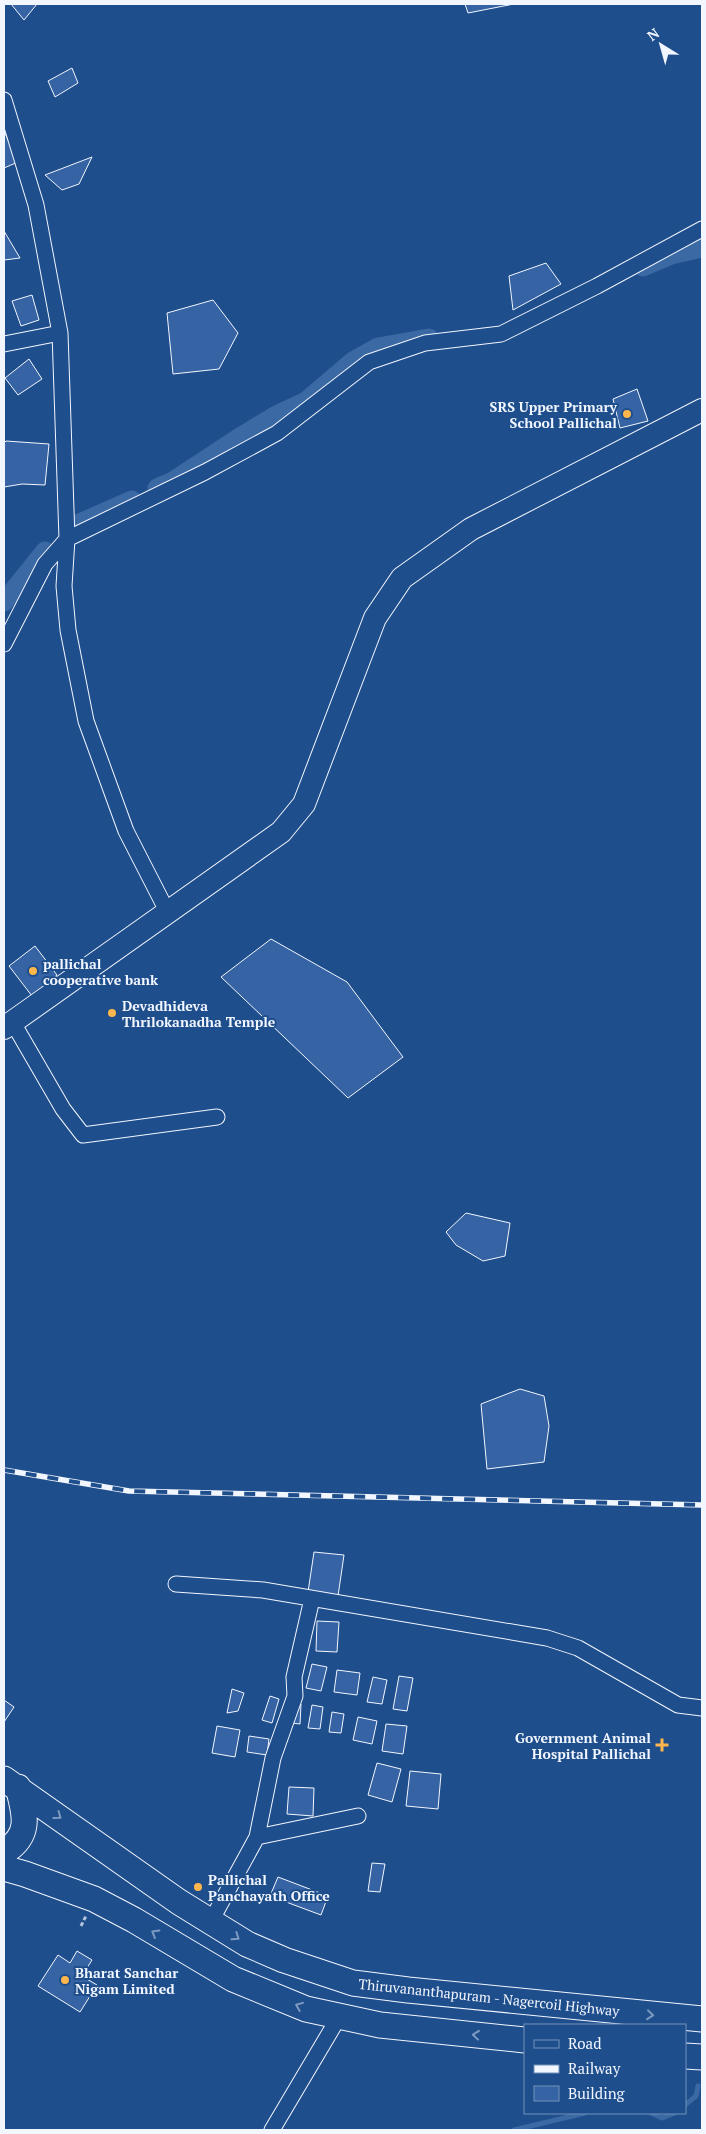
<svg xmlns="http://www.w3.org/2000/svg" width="706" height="2134" font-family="'PT Serif',serif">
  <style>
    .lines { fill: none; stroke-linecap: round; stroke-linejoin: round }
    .stream { stroke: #3b69a3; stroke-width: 5 }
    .canal { stroke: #3b69a3; stroke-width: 19 }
    .building { fill: #3563a3; stroke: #f2f6ff }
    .street-casing { stroke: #f2f6ff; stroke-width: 17 }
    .secondary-casing { stroke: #f2f6ff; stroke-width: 24 }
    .primary-casing { stroke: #f2f6ff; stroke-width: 27 }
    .path { stroke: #b3c4dc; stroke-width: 3; stroke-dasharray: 4 2.5; stroke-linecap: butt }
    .street { stroke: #1f4e8c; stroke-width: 15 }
    .secondary { stroke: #1f4e8c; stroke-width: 22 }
    .primary { stroke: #1f4e8c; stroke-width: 25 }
    .rail-casing { stroke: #f2f6ff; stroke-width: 5.5 }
    .rail { stroke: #1f4e8c; stroke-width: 4; stroke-dasharray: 11; stroke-linecap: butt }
    .oneway { stroke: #7e9ac0 }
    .poi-dot { fill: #ffb74d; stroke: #1f4e8c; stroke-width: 2 }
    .labels { text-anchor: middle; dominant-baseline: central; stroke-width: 4; stroke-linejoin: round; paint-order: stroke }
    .poi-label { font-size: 14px; font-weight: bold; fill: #f2f6ff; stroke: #1f4e8c; text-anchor: start }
    .street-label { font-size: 14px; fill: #f2f6ff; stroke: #1f4e8c }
  </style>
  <rect width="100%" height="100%" fill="#1f4e8c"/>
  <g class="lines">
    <path class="stream" d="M685,2105L696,2096L698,2086
      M651,2113L662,2118L675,2113
      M514,2130L585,2113"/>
    <path class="canal" d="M643,267L671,255L702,248
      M157,488L173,481L243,435L276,415L306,401L353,361L378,347L429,338
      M70,529L75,525L132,500
      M4,602L45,551"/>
  </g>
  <path class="building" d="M11,4H37L24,20Z
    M465,4H514L468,13Z
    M72,68L78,83L55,97L48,81Z
    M4,131L18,162L4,168Z
    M92,157L79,184L62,190L45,175Z
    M4,231L20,258L4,260Z
    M546,263L561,284L513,310L509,276Z
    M32,295L39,320L21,326L12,301Z
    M213,300L238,333L219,369L173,374L167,313Z
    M29,359L42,379L18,395L5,378Z
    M637,389L648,421L620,428L613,399Z
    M6,441L49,444L45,485L22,484L4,487V443Z
    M271,939L347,982L403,1057L348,1098L221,977Z
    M35,946L57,975L32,996L9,966Z
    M466,1213L510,1223L505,1256L483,1261L456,1245L446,1232Z
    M520,1389L544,1396L549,1426L544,1462L487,1469L481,1404Z
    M314,1552L344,1555L338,1596L308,1592Z
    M317,1621L339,1622L337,1652L316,1651Z
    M312,1664L327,1667L321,1691L306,1688Z
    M337,1670L360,1673L357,1695L334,1692Z
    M399,1676L413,1678L407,1711L393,1709Z
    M373,1677L387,1680L382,1704L367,1702Z
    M232,1689L244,1693L238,1711L227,1713Z
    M270,1696L279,1699L272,1723L262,1720Z
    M4,1700L14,1707L4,1722Z
    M293,1704H301L300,1724L292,1723Z
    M312,1705L323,1707L320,1729L308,1728Z
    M332,1712L344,1714L341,1733L329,1732Z
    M358,1717L377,1721L372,1744L353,1740Z
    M386,1724L407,1726L403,1754L382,1751Z
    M217,1726L240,1730L235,1757L212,1753Z
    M249,1736L269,1739L267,1755L247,1752Z
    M377,1763L401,1769L392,1802L368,1795Z
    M410,1771L441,1774L438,1809L406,1806Z
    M289,1787L314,1788L313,1816L287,1814Z
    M372,1863L385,1864L380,1892L368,1891Z
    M278,1877L328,1896L321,1915L270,1896Z
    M77,1951L92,1960L82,1976L97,1985L80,2012L38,1986L58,1955L70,1963Z"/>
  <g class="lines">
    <defs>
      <path id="street" d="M4,100L36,205L60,333L67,539L64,586L68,630L86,721L126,831L168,913
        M4,344L60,333
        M4,644L45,564L67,539L205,472L277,433L369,362L425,343L501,334L597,286L702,229
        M12,1021L63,1109L83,1135L217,1117
        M176,1584L263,1590L547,1638L578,1648L678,1705L702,1708
        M257,1837L358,1816
        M211,1921L257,1837L273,1758L295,1696L294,1677L312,1599
        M272,2130L339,2017"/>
      <path id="secondary" d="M4,1028L281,832L304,804L375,618L402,578L471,529L702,410"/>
      <path id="primary" d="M4,1779L179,1902L247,1944L284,1960L353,1983L408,1990L702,2019
        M4,1852C32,1835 25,1814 18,1787
        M4,1868L25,1874L94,1899L134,1920L233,1979L306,2009L380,2025L525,2040
        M685,2056L702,2057"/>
    </defs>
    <use href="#street" class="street-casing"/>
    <use href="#secondary" class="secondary-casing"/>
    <use href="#primary" class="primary-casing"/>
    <path class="path" d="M81,1926L86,1916"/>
    <use href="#street" class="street"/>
    <use href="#secondary" class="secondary"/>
    <use href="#primary" class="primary"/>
    <defs>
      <path id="rail" d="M4,1470L129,1491L702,1505"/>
    </defs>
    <use href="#rail" class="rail-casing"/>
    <use href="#rail" class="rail"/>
  </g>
  <defs><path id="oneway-chevron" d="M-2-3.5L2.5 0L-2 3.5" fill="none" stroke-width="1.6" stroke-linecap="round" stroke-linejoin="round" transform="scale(1.25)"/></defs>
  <g class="oneway">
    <use href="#oneway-chevron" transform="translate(58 1816) rotate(36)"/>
    <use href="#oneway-chevron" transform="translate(155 1933) rotate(-149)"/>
    <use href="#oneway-chevron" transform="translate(236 1937) rotate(34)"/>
    <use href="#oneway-chevron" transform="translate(299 2006) rotate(-158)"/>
    <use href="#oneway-chevron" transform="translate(650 2015) rotate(6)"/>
    <use href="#oneway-chevron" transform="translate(476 2035) rotate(-174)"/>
  </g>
  <g class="poi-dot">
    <circle cx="627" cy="414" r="5"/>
    <circle cx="33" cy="971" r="5"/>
    <circle cx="112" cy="1013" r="5"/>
    <path d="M659.5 1737.5h5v5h5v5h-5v5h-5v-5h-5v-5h5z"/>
    <circle cx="198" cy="1887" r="5"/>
    <circle cx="65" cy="1980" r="5"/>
  </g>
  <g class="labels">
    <g class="poi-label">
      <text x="617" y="406" text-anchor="end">SRS Upper Primary<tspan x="617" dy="16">School Pallichal</tspan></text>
      <text x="43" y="963">pallichal<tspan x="43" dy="16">cooperative bank</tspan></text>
      <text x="122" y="1005">Devadhideva<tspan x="122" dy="16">Thrilokanadha Temple</tspan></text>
      <text x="651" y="1737" text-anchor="end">Government Animal<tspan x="651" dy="16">Hospital Pallichal</tspan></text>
      <text x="208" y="1879">Pallichal<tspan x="208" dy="16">Panchayath Office</tspan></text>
      <text x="75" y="1972">Bharat Sanchar<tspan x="75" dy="16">Nigam Limited</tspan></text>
    </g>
    <g class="street-label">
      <text transform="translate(489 1997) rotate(6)">Thiruvananthapuram - Nagercoil Highway</text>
    </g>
  </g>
  <rect width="706" height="2134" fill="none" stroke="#f2f6ff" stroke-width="10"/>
  <rect x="524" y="2024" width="162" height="90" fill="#1f4e8c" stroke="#7391ba"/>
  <rect x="534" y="2040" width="25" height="8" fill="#1f4e8c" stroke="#7391ba"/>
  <text x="568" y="2049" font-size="15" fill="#f2f6ff">Road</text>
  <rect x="534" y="2065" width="25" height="8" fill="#f2f6ff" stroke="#7391ba"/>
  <text x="568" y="2074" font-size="15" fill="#f2f6ff">Railway</text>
  <rect x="534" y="2086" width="25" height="15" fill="#3563a3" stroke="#7391ba"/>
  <text x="568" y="2099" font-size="15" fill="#f2f6ff">Building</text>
  <g transform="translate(661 45) rotate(323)" stroke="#1f4e8c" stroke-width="4" paint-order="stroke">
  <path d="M0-4L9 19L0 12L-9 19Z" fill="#f2f6ff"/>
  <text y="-8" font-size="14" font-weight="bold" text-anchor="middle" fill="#f2f6ff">N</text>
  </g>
</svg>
